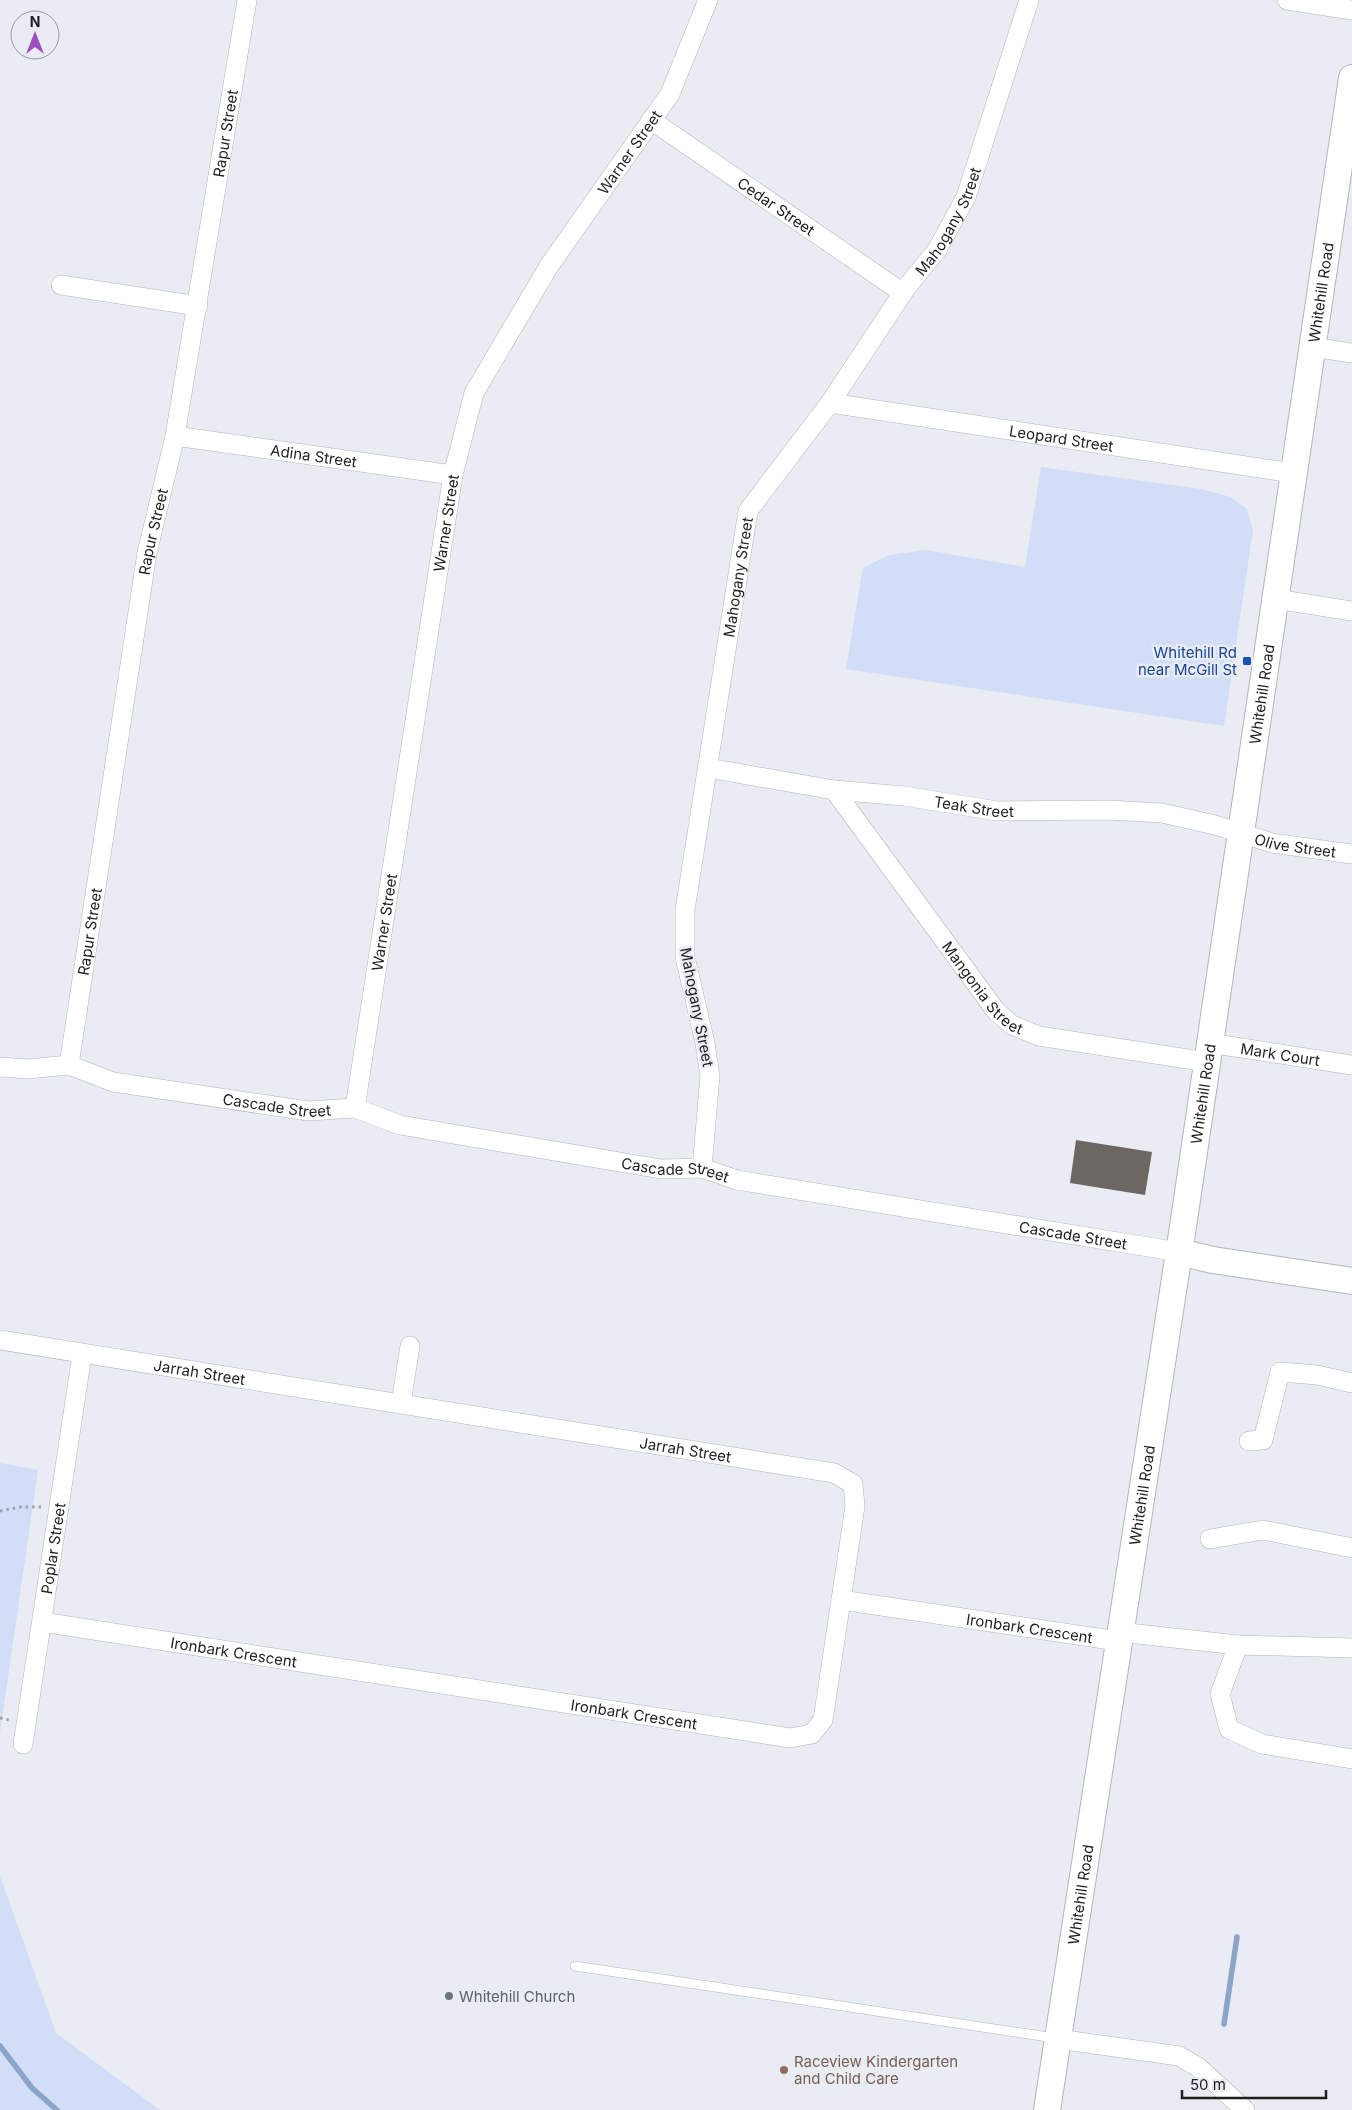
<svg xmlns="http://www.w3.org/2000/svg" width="1352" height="2110" font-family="Inter,sans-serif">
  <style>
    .green { fill: #d2def8 }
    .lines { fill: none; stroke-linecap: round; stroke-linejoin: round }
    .stream { stroke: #8ca4c9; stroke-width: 5.5 }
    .building { fill: #6d6764 }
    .lane-casing { stroke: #b2b5ba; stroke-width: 10 }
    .street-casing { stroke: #b2b5ba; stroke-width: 20 }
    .secondary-casing { stroke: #b2b5ba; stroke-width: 28 }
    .path { stroke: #a0a3a7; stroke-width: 3; stroke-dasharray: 2.5 4; stroke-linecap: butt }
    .lane { stroke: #fff; stroke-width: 9 }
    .street { stroke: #fff; stroke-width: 19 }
    .secondary { stroke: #fff; stroke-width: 26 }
    .transit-dot { fill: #1a4fb4; stroke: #e9ecf2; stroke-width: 2 }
    .worship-dot { fill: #6b7280; stroke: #e9ecf2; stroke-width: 2 }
    .education-dot { fill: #8d6e63; stroke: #e9ecf2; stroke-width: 2 }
    .labels { text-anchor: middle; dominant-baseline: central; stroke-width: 5; stroke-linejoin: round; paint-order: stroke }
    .street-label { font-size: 15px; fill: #1d1e20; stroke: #e9ecf2 }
    .transit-label { font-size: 15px; fill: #164399; stroke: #e9ecf2; text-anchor: end }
    .worship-label { font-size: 15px; fill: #5b616d; stroke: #e9ecf2; text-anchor: start }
    .education-label { font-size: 15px; fill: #785e54; stroke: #e9ecf2; text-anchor: start }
  </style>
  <rect width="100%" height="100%" fill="#e9ecf2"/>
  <path class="green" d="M1041,467L1201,489L1231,497L1247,509L1253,530L1224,726L846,669L863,568L889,555L926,550L1025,567Z
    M0,1463L38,1470L0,1733Z
    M0,1876L56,2033L160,2110H0Z"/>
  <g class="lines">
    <path class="stream" d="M1224,2024L1237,1937
      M0,2046L32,2088L57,2110"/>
  </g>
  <path class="building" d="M1076,1140L1152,1152L1145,1195L1070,1183Z"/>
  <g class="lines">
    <defs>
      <path id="lane" d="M575,1966L1055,2038"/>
      <g id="street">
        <path d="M1287,0L1352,10"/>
        <path id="s1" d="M651,120L903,293"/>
        <path d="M61,285L198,306"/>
        <path d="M1313,347L1352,353"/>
        <path id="s2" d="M830,403L1293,473"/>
        <path id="s3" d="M175,436L453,475"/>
        <path d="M1276,599L1352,611"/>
        <path id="s4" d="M708,768L834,790L904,796L997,811L1108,810L1162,813L1215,825L1272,843L1352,854"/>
        <path id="s5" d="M834,790L996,1011L1012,1025L1039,1036L1207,1062"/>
        <path id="s6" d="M1209,1043L1352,1065"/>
        <path id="s7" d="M69,1065L147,553L175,436L247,0"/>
        <path id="s8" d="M0,1067L27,1069L69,1065L113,1082L308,1111L355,1108L400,1125L661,1169L702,1168L737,1180L1179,1252"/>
        <path id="s9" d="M355,1108L453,475L474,393L549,266L670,94L708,0"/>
        <path id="s10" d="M702,1168L710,1076L705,1043L685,957V910L748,511L830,403L906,288L937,250L966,197L1029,0"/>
        <path id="s11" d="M0,1340L834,1473L853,1484L855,1506L841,1600"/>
        <path d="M401,1403L410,1346"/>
        <path d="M1249,1441L1263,1440L1280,1372L1317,1375L1352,1383"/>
        <path d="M1210,1539L1263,1530L1352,1548"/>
        <path id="s12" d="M42,1622L790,1738L812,1734L823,1720L841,1600L1118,1641"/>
        <path d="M1119,1632L1238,1645L1352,1648"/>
        <path d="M1238,1645L1220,1694L1229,1729L1262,1744L1352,1759"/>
        <path id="s13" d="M23,1744L82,1355"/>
        <path d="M1058,2039L1179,2056L1198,2067L1245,2110"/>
      </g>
      <g id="secondary">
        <path d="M1179,1252L1213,1260L1352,1281"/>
        <path id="s14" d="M1047,2110L1184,1220L1352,78"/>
      </g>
    </defs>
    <use href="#lane" class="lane-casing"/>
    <use href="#street" class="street-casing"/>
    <use href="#secondary" class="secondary-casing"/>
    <path class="path" d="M0,1511L20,1507H41
      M0,1718L9,1720"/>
    <use href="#lane" class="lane"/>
    <use href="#street" class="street"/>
    <use href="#secondary" class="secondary"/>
  </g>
  <rect class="transit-dot" x="1242" y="656" width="10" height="10" rx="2.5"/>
  <circle class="worship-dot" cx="449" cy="1996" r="5"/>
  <circle class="education-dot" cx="784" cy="2070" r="5"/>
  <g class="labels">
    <g class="street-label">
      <text stroke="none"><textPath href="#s7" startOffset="945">Rapur Street</textPath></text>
      <text stroke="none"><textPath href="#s9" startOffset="1012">Warner Street</textPath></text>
      <text stroke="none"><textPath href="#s1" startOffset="152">Cedar Street</textPath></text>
      <text stroke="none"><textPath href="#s10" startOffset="1018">Mahogany Street</textPath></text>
      <text stroke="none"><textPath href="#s14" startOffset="1838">Whitehill Road</textPath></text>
      <text stroke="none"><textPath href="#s2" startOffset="234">Leopard Street</textPath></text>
      <text stroke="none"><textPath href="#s3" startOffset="140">Adina Street</textPath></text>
      <text stroke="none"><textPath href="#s9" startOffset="592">Warner Street</textPath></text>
      <text stroke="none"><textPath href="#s7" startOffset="540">Rapur Street</textPath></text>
      <text stroke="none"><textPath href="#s10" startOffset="598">Mahogany Street</textPath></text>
      <text stroke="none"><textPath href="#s14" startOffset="1432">Whitehill Road</textPath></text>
      <text stroke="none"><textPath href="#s4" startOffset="269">Teak Street</textPath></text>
      <text stroke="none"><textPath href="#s4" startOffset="595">Olive Street</textPath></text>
      <text stroke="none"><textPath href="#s9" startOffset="188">Warner Street</textPath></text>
      <text stroke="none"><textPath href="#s7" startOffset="135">Rapur Street</textPath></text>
      <text stroke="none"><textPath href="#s5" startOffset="248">Mangonia Street</textPath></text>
      <text transform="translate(697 1007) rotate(79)">Mahogany Street</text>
      <text stroke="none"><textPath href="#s6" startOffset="72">Mark Court</textPath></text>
      <text stroke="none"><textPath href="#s14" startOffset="1028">Whitehill Road</textPath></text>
      <text stroke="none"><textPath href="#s8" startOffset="282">Cascade Street</textPath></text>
      <text stroke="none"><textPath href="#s8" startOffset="688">Cascade Street</textPath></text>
      <text stroke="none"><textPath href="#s8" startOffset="1092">Cascade Street</textPath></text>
      <text stroke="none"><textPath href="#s11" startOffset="202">Jarrah Street</textPath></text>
      <text stroke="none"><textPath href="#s11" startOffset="694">Jarrah Street</textPath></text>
      <text stroke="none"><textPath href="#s14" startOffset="622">Whitehill Road</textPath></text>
      <text stroke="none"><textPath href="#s13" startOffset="198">Poplar Street</textPath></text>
      <text stroke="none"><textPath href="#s12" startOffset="1109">Ironbark Crescent</textPath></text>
      <text stroke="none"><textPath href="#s12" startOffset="194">Ironbark Crescent</textPath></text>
      <text stroke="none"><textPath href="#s12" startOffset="599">Ironbark Crescent</textPath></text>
      <text stroke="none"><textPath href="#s14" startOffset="218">Whitehill Road</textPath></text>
    </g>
    <g class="transit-label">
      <text x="1237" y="652">Whitehill Rd<tspan x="1237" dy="17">near McGill St</tspan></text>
    </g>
    <g class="worship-label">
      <text x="459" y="1996">Whitehill Church</text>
    </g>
    <g class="education-label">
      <text x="794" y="2061">Raceview Kindergarten<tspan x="794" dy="17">and Child Care</tspan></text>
    </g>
  </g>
  <g transform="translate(35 35)"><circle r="24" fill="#e9ecf2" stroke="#979a9e"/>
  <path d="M0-4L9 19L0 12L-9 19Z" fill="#9e4fbf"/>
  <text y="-8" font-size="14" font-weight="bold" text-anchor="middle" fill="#1d1e20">N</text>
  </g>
  <path d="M1182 2090v8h144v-8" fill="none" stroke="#1d1e20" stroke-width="2.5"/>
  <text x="1190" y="2090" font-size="15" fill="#1d1e20" stroke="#e9ecf2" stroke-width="4" paint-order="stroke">50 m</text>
</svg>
